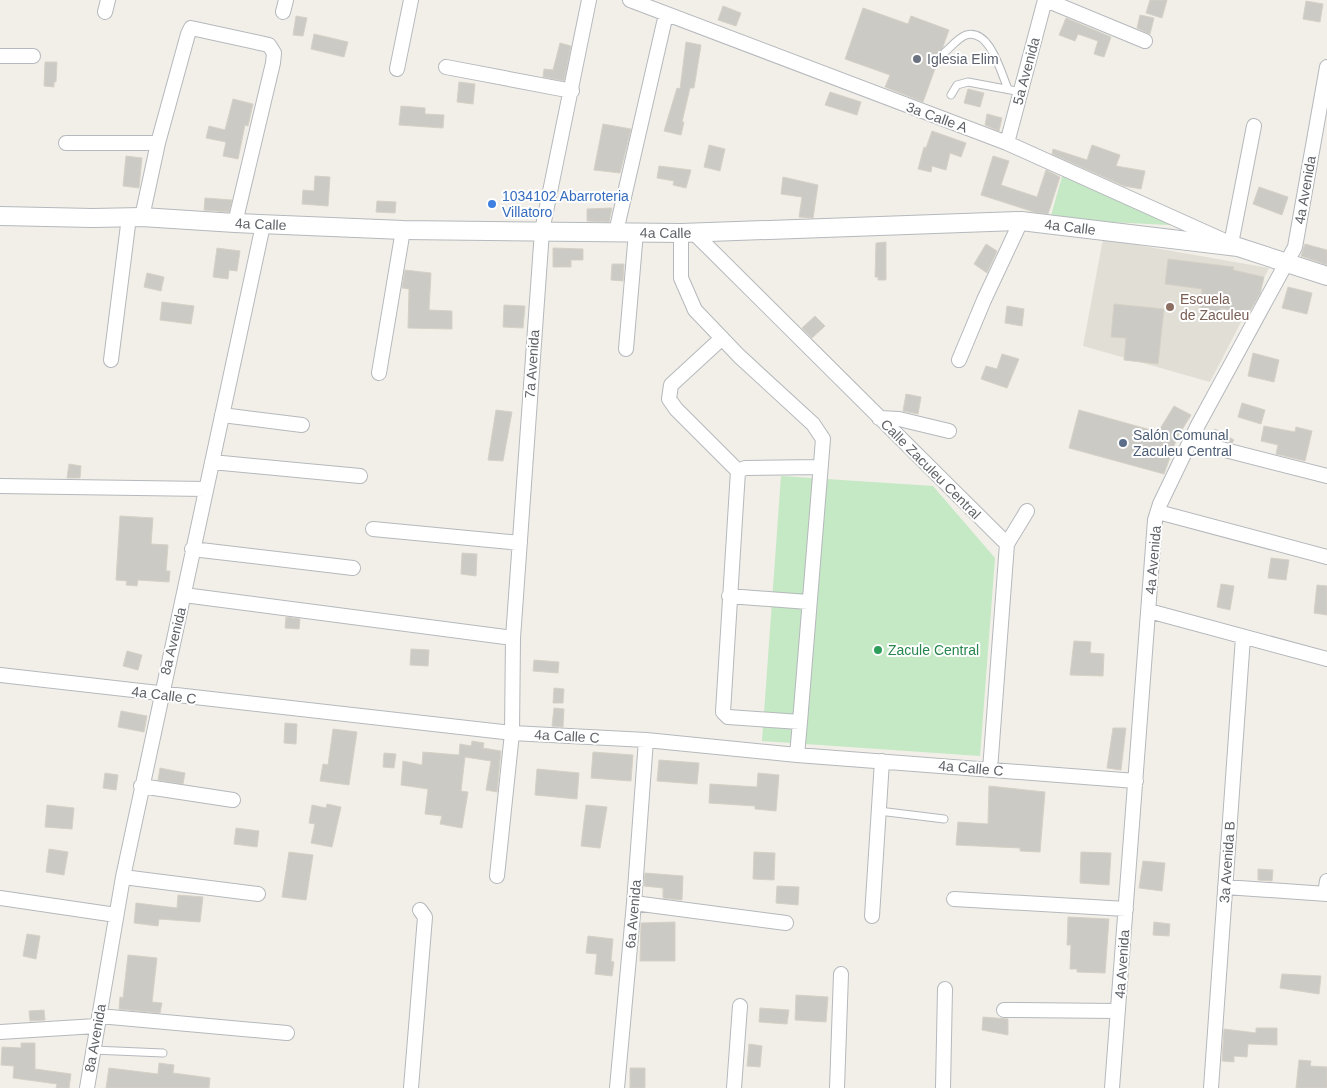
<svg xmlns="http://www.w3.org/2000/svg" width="1327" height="1088" font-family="Helvetica,sans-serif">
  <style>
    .education { fill: #e1ded6 }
    .green { fill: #c5e8c5 }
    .building { fill: #cccac5; stroke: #d6d1c6 }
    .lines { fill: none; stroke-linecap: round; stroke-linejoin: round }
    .service-casing { stroke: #b5b8bc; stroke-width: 9 }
    .minor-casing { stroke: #b5b8bc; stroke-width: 16 }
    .tertiary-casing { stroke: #b5b8bc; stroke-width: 20 }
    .service { stroke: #fff; stroke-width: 7 }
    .minor { stroke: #fff; stroke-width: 14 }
    .tertiary { stroke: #fff; stroke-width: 18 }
    .worship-dot { fill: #6b7280; stroke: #fff; stroke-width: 2 }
    .shop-dot { fill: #3f7fe0; stroke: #fff; stroke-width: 2 }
    .education-dot { fill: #8d6e63; stroke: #fff; stroke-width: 2 }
    .service-dot { fill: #5c6f8a; stroke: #fff; stroke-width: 2 }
    .leisure-dot { fill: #2e9e5b; stroke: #fff; stroke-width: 2 }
    .labels { text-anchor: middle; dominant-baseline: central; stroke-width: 4; stroke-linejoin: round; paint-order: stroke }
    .worship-label { font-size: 14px; fill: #5b616d; stroke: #fff; text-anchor: start }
    .street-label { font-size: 14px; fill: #5f6368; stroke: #fff }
    .shop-label { font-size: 14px; fill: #366cbe; stroke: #fff; text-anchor: start }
    .education-label { font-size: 14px; fill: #785e54; stroke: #fff; text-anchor: start }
    .service-label { font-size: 14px; fill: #4e5e75; stroke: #fff; text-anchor: start }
    .leisure-label { font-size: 14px; fill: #27864d; stroke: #fff; text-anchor: start }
  </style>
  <rect width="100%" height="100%" fill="#f1efe8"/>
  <path class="education" d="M1103,239L1269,268L1210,382L1083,346Z"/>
  <path class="green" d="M1065,166L1188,226L1050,219Z
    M781,476L933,486L995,558L980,756L762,741Z"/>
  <path class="building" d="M1150,0H1167L1162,18L1146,13Z
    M1306,1L1323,4L1320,22L1303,19Z
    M723,6L741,13L736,26L718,20Z
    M863,8L908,24L911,16L949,30L923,102L885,87L890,75L845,59Z
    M1140,15L1154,18L1150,34L1137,28Z
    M296,16L307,18L303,36L293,35Z
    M1066,18L1111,37L1104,57L1094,54L1098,41L1078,34L1075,41L1059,35Z
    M314,34L348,42L344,57L311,49Z
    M686,42L701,45L694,88H690L682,122H684L681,135L664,131L677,88L680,89Z
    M560,43L571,46L564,81L543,77L544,69L553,70Z
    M45,62H57L56,82H54V87L44,86Z
    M459,82L475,84L473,104L457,102Z
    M968,89L984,93L980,107L964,103Z
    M830,92L861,102L857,115L825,105Z
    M233,99L253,104L248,126L245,125L238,159L223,156L226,142L206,138L209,126L225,130Z
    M401,106L425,108V114L444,115L443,128L399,125Z
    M987,114L1002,118L999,131L985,125Z
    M603,124L631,129L620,173L594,170Z
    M932,131L966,143L961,157L950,153L946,170L932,166L931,172L918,169L924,147L926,148Z
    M709,145L725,149L720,171L704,167Z
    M1092,145L1120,155L1116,166L1145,171L1141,189L1124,186L1052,154L1053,149L1087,160Z
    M126,156L142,158L139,188L123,186Z
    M993,156L1009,161L1001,185L1037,197L1046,170L1060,177L1048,214L1034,212L981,195Z
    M659,166L691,170L686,188L673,185L674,181L657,178Z
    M315,176L330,177L328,206L302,204L303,190L314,191Z
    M783,177L818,185L813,218L799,217L802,197L781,194Z
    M1259,187L1288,197L1282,215L1253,204Z
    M205,198L232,200L229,212L204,210Z
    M377,201L396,202L395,213L376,212Z
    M612,208L609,222L587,221V209Z
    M886,242V280H878V277H875L876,243Z
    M986,244L997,251L987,273L974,264Z
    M1305,244L1327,250V265L1301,256Z
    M217,248L240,251L237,271L229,270L228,279L213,277Z
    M553,248L583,249V260H571V267H553Z
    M1168,259L1234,267L1233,270L1264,277L1260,294L1248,314L1221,308L1220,313L1200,311L1202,289L1165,284Z
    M612,264H624L623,281L611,280Z
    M405,270L431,273L429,310L452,311V329L408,328L409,289L402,288Z
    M147,273L164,277L161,291L144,287Z
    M1288,287L1312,293L1307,314L1282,308Z
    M162,302L194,306L191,324L160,320Z
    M1114,304L1164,309L1158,364L1124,360L1126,338L1111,337Z
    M504,305L525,306L523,328L503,327Z
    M1007,306L1024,309L1022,326L1005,323Z
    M815,316L825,326L812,338L802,328Z
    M1253,353L1279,360L1274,382L1248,376Z
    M1002,354L1019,359L1007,388L981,379L986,366L997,369Z
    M906,394L921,397L918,414L903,411Z
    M1242,403L1265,410L1261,424L1238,417Z
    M1174,406L1191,415L1177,438L1164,474L1069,448L1079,410L1158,432Z
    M496,410L512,412L503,461L488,460Z
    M1264,426L1295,432L1296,427L1312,431L1305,461L1276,454L1278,445L1261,441Z
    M1215,429L1234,440L1232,443L1211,437Z
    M69,464L81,466L80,478H67Z
    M120,516L153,518L151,544L168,545L166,571H170L169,582L138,580L137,586L126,585L127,581L116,580Z
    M462,553L477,554L476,576L461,574Z
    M1271,558L1289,560L1286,580L1268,578Z
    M1221,584L1234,586L1230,610L1217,607Z
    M1317,585L1327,586V615L1314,613Z
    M286,617L300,619L299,629L285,628Z
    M1074,641L1091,642L1090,653L1104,654L1103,676L1070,675Z
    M411,649L429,650L428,666L410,665Z
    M127,651L142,655L138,670L123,666Z
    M534,660L559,662L558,673L533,671Z
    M554,688L564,689L563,703H553Z
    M554,708L564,709L563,727L552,726Z
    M121,711L147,716L144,732L118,727Z
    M285,723L297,724L296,744L284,743Z
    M1113,728H1126L1121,770L1107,768Z
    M333,729L357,732L349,785L320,781L323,764L328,765Z
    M472,741L484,743L483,748L501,751L497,792L486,790L491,761L465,757L461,791L468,792L462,828L440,824L442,816L425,814L428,789L401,785L403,761L422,765L423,752L459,755L460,744L471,746Z
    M593,752L633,755L631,781L591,778Z
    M384,753L396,754L394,768L383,767Z
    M659,760L699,763L697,784L657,781Z
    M160,768L185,773L183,784L158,780Z
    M537,769L579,773L577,799L535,795Z
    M105,773L118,775L116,790L103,788Z
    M758,773L779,775L776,811L755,809V806L709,803L710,784L757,787Z
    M989,786L1045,792L1040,852L1020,851V848L956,845L958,822L988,824Z
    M327,804L341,807L332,847L311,843L315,824L309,823L312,805L326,808Z
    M47,805L74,808L72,829L45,827Z
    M586,805L607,807L600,848L581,846Z
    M236,828L259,831L257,847L234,844Z
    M49,849L68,852L64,875L46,872Z
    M289,852L313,855L306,900L282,897Z
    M754,852L775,853L774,880L753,879Z
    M1081,852L1111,853L1109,885L1080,883Z
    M1143,861L1165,863L1162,891L1139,888Z
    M1258,869L1273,870L1272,881L1258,880Z
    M645,873L683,876L682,900L663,898V888L644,886Z
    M777,886L799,887L798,905L776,903Z
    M178,895L203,897L200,922L159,919L158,926L134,923L136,903L177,908Z
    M1068,917L1109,919L1105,973L1077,972V969H1070L1071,945H1067Z
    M675,922V961H640L641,923Z
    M1154,922L1170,924L1169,936L1153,935Z
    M27,934L40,936L36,959L23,956Z
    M588,936L613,939L611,961L614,962L612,976L595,974L597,954L586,953Z
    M128,955L157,958L152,1002L162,1003L160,1013L119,1009L120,997L123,998Z
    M1282,974L1321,976L1319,994L1280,988Z
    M796,995L828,997L826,1022L795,1020Z
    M760,1008L789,1010L787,1024L759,1022Z
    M44,1010L45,1020L30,1021L29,1011Z
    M983,1017L1008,1019V1035L982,1030Z
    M1256,1028H1277V1045L1248,1044L1247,1057L1234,1056V1062L1222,1061L1224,1029L1256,1033Z
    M21,1043H35V1069L71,1074L69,1088H56L57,1084L13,1078L14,1066L1,1065L2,1047L21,1048Z
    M749,1044L762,1046L760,1067L747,1066Z
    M1299,1060L1311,1061L1310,1066L1327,1067V1088H1296Z
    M159,1063L174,1065L173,1073L210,1078L209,1088H106L109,1068L158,1074Z
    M630,1068H645V1088H630Z"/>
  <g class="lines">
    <defs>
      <path id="service" d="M945,52C951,47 958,38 966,35C990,28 1001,73 1008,89
        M951,95L957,85L968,82L1021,92
        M879,811L944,819
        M93,1050L163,1053"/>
      <path id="minor" d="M630,0L1007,143L1227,242
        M1046,0L1145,41
        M105,12L108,0
        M283,12L286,0
        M0,56H33
        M446,67L572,91
        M397,69L411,0
        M66,143H158L142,217
        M158,143L188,34L191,28L269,45L274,53L273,63L235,223
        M1007,143L1045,0
        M616,232L666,14
        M681,233V278L695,310L739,356L813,424L823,439L800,722L728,717L723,712L738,471L676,409L669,399L671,385L722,338
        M694,233L1007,544L990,770
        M1231,244L1254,126
        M626,349L636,232
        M111,360L129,217
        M959,360L984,300L1021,221
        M379,373L403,230
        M222,415L302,425
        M879,418L899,419L949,431
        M1190,441L1327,476
        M212,462L360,476
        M738,471L745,468L820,467
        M0,486L206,489
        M1158,512L1327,557
        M373,529L520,543
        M1007,544L1027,511
        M192,549L353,568
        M184,595L513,638
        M729,596L808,602
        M1149,611L1327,659
        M0,675L512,733L646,740L797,755L1136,781
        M797,755L800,722
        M141,786L233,800
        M497,876L512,733L513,638L542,231L589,0
        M123,877L258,894
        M1225,887L1327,894
        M1325,894L1327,881
        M0,898L116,915
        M954,899L1126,909
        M634,903L786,923
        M872,916L882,761
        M1004,1010L1118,1011
        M99,1016L287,1033
        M0,1032L96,1026
        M87,1088L123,877L263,225
        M411,1088L425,917L420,910
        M617,1088L634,903L646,740
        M734,1088L740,1006
        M837,1088L841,974
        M943,1088L945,989
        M1112,1088L1155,520L1160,504L1198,425L1295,247L1327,67
        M1211,1088L1243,637"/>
      <g id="tertiary">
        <path id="s1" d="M0,216L93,218L142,217L235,223L403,230L681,233L1021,221L1238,247L1327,276"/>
      </g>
    </defs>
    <use href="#service" class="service-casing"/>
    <use href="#minor" class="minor-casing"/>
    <use href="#tertiary" class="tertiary-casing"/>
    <use href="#service" class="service"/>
    <use href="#minor" class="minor"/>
    <use href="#tertiary" class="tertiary"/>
  </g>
  <circle class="worship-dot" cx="917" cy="59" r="5"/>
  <circle class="shop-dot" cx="492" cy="204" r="5"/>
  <circle class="education-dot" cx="1170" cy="307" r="5"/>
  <circle class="service-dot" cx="1123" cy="443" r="5"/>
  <circle class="leisure-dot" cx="878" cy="650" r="5"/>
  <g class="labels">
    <g class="worship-label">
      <text x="927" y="59">Iglesia Elim</text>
    </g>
    <g class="street-label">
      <text transform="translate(1026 71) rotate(-75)">5a Avenida</text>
      <text transform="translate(937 117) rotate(20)">3a Calle A</text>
      <text transform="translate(1305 190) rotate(-80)">4a Avenida</text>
      <text stroke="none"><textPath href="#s1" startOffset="261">4a Calle</textPath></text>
      <text stroke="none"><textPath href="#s1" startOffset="1071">4a Calle</textPath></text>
      <text stroke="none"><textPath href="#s1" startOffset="666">4a Calle</textPath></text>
      <text transform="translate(532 364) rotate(-86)">7a Avenida</text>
      <text transform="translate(931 469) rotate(45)">Calle Zaculeu Central</text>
      <text transform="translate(1153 560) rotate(-85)">4a Avenida</text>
      <text transform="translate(173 641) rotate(-76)">8a Avenida</text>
      <text transform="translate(164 695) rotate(7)">4a Calle C</text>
      <text transform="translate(567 736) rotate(3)">4a Calle C</text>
      <text transform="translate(971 768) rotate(5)">4a Calle C</text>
      <text transform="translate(1227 862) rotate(-86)">3a Avenida B</text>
      <text transform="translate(633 914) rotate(-85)">6a Avenida</text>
      <text transform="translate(1122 964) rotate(-86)">4a Avenida</text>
      <text transform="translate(95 1038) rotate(-80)">8a Avenida</text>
    </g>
    <g class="shop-label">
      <text x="502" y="196">1034102 Abarroteria<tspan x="502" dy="16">Villatoro</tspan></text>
    </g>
    <g class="education-label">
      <text x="1180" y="299">Escuela<tspan x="1180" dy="16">de Zaculeu</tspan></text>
    </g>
    <g class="service-label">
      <text x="1133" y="435">Salón Comunal<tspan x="1133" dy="16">Zaculeu Central</tspan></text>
    </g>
    <g class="leisure-label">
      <text x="888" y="650">Zacule Central</text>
    </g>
  </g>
</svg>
